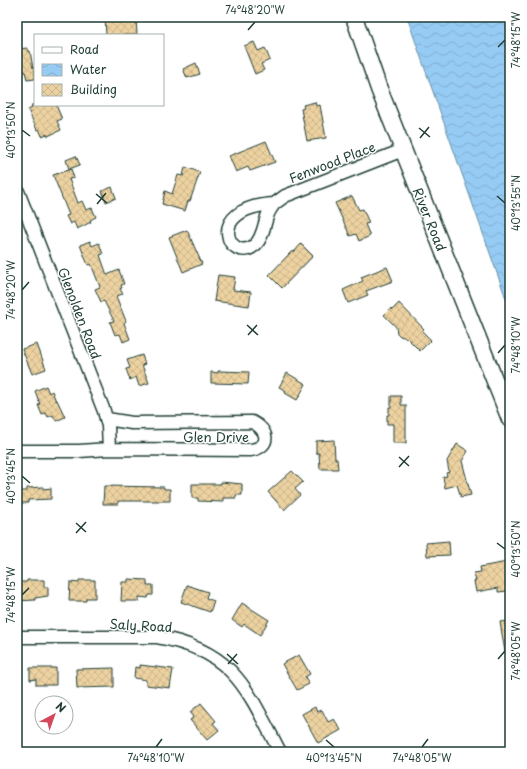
<svg xmlns="http://www.w3.org/2000/svg" width="527" height="769" font-family="'Playpen Sans',sans-serif">
  <style>
    .water { fill: url(#water-waves); stroke: #6692a7 }
    .building { fill: url(#building-cross-hatch); stroke: #1f3d34 }
    .lines { fill: none; stroke-linecap: round; stroke-linejoin: round }
    .minor-casing { stroke: #1f3d34; stroke-width: 15 }
    .secondary-casing { stroke: #1f3d34; stroke-width: 19 }
    .minor { stroke: #fff; stroke-width: 12 }
    .secondary { stroke: #fff; stroke-width: 16 }
    .ticks { fill: none; stroke: #1f3d34; stroke-width: 1.5 }
    .labels { text-anchor: middle; dominant-baseline: central; stroke-width: 3; stroke-linejoin: round; paint-order: stroke }
    .street-label { font-size: 13px; fill: #1f3d34; stroke: #fff }
    .neatline { fill: none; stroke: #1f3d34; stroke-width: 1.5 }
    .ticks-label { font-size: 10px; text-anchor: middle; fill: #1f3d34 }
  </style>
  <defs>
    <pattern id="water-waves" width="16" height="10" patternUnits="userSpaceOnUse"><rect width="16" height="10" fill="#96cbf4"/><path d="M0 5q4-4 8 0t8 0" fill="none" stroke="#81afd2"/></pattern>
    <pattern id="building-cross-hatch" width="8" height="8" patternUnits="userSpaceOnUse"><rect width="8" height="8" fill="#edd2a1"/><path d="M0 0l8 8M0 8l8-8" fill="none" stroke="#cbb58b"/></pattern>
  </defs>
  <rect width="100%" height="100%" fill="#fff"/>
  <filter id="ink" filterUnits="userSpaceOnUse"><feTurbulence type="fractalNoise" baseFrequency=".025" numOctaves="2"/><feDisplacementMap in="SourceGraphic" scale="8" xChannelSelector="R" yChannelSelector="G"/><feConvolveMatrix kernelMatrix="1 2 1 2 8 2 1 2 1" color-interpolation-filters="sRGB"/></filter>
  <g filter="url(#ink)">
    <path class="water" d="M407,17H510V310L419,52Z"/>
    <path class="building" d="M105,18H136L137,35H106Z
      M254,42L258,51L265,48L270,60L261,64L264,70L255,74L244,46Z
      M28,48V51H30L33,68L35,67V79L27,80L25,71L18,72L17,49Z
      M196,63L200,74L187,78L183,69Z
      M315,102L316,106L320,105L326,138L307,141L301,109L304,108L303,105Z
      M31,105H56L62,119L57,121L61,130L48,136L47,134L42,136L39,129L37,130L28,110L32,108Z
      M266,141L275,162L250,171L248,167L236,172L229,156Z
      M76,156L80,165L69,169L66,160Z
      M185,167L200,172L190,201H188L185,211L162,204L165,191L172,194L178,175L183,176Z
      M71,169L74,178L69,179L78,203L82,201L86,210L92,208L96,217L90,220L91,222L77,229L74,222L70,224L66,216L69,215L53,175Z
      M112,187L116,198L106,202L102,191Z
      M352,196L359,210L363,209L369,223L365,224L370,236L359,241L356,234L350,236L335,203Z
      M187,230L202,264L183,272L169,237Z
      M90,241L92,246L99,243L103,254L100,255L107,275L119,270L124,284L121,285L122,288L120,289L123,294L116,296L126,321L124,323L130,339L123,342L120,334L115,335L110,322L114,321L104,301L101,302L95,289L100,287L91,264L88,265L80,245Z
      M301,244L313,256L282,288L269,275L292,251L294,252Z
      M387,267L393,281L366,291L368,295L348,303L343,290L363,281L361,277Z
      M218,275L235,277L233,290L251,292L249,306L214,301Z
      M399,303L424,329L422,331L431,340L420,351L407,338L400,336L397,333L396,327L384,315L391,308L392,310Z
      M37,344L46,369L32,374L22,349Z
      M142,355L145,364L142,365L149,383L139,386L136,377L130,380L126,369L130,368L127,360Z
      M218,371L249,372L248,384L211,383V372L218,373Z
      M287,373L306,384L297,400L285,393L286,391L279,387Z
      M46,386L49,393L52,391L56,401L57,400L65,417L56,421L53,415L48,417L46,413L42,415L38,405L40,404L35,391Z
      M391,396H401V405H406V443H393V424H387V415H389V407H391Z
      M334,440L335,459H337L338,469H320L319,453H316V441Z
      M457,444L468,451L462,461L471,495L461,497L457,485L445,488L443,477L447,476L446,473L449,472L447,461Z
      M292,471L303,482L295,489L300,495L284,510L268,492Z
      M221,482L242,484V495H236V498H223V502L198,501V498H192V484H221Z
      M104,486L164,487V489H170V501H118V504H103Z
      M43,487V489L51,488V499L28,500V503H17V491H27V488Z
      M449,541L450,555L427,556L426,543Z
      M507,562L510,576L506,577L508,591L498,592V588L476,592L474,581H476L474,573L481,572L480,567Z
      M128,579L147,580V585H153V595H149L148,598L139,597V601H121L122,582H128Z
      M27,580H44V587H48V596L35,598V600L17,601V582H27Z
      M79,580H95V598H86V601H69L70,582L79,583Z
      M187,585L208,592L206,598L214,601L210,612L181,602Z
      M242,603L269,620L260,635L244,624L242,627L232,620Z
      M510,621V651L505,652L500,622Z
      M299,655L310,674L305,677L309,684L297,690L282,664Z
      M140,665L173,669L170,688L146,685V680L134,678L135,667L140,668Z
      M30,668H56V685H36V679L30,680Z
      M114,668V687L77,688L76,669Z
      M201,703L216,721L213,723L219,730L207,740L190,720L194,717L190,712Z
      M315,707L317,712L322,710L328,722L334,719L341,730L318,743L302,714Z"/>
    <g class="lines">
      <defs>
        <path id="minor" d="M17,189L104,411L108,426L109,449
          M274,204C272,207 269,211 268,214C264,224 263,238 255,245C230,266 202,208 274,204Z
          M274,204L285,196L403,150
          M17,451H79L109,449L251,450C272,446 268,430 252,422L132,423L107,419
          M17,637H157C234,650 247,689 280,752"/>
        <path id="secondary" d="M354,17L379,89L510,419"/>
      </defs>
      <use href="#minor" class="minor-casing"/>
      <use href="#secondary" class="secondary-casing"/>
      <use href="#minor" class="minor"/>
      <use href="#secondary" class="secondary"/>
    </g>
  </g>
  <path class="ticks" d="M248,30L255,22M498,47L505,40M419,128L430,137M22,130L30,136M420,138L429,127M96,194L107,203M497,196L505,203M97,204L106,193M22,290L29,282M247,325L258,335M248,335L257,325M498,353L505,345M399,457L409,466M399,467L409,456M22,476L30,483M76,523L86,532M76,533L86,522M497,543L505,549M22,595L29,588M227,654L238,664M498,659L505,651M228,664L237,654M326,740L334,747M156,747L162,739M422,747L428,739"/>
  <g class="labels">
    <g class="street-label">
      <text transform="translate(332 162) rotate(-21)">Fenwood Place</text>
      <text transform="translate(430 219) rotate(68)">River Road</text>
      <text transform="translate(80 313) rotate(69)">Glenolden Road</text>
      <text x="216" y="436">Glen Drive</text>
      <text transform="translate(141 625) rotate(3)">Saly Road</text>
    </g>
  </g>
  <rect width="527" height="769" fill="none" stroke="#fff" stroke-width="44"/>
  <rect x="34" y="34" width="130" height="72" fill="#ffffff" stroke="#a5b1ae"/>
  <rect x="42" y="47" width="20" height="6" fill="#ffffff" stroke="#a5b1ae"/>
  <text x="70" y="54" font-size="12" fill="#1f3d34">Road</text>
  <rect x="42" y="64" width="20" height="12" fill="url(#water-waves)" stroke="#a5b1ae"/>
  <text x="70" y="74" font-size="12" fill="#1f3d34">Water</text>
  <rect x="42" y="84" width="20" height="12" fill="url(#building-cross-hatch)" stroke="#a5b1ae"/>
  <text x="70" y="94" font-size="12" fill="#1f3d34">Building</text>
  <g transform="translate(54 715) rotate(41)"><circle r="19" fill="#ffffff" stroke="#a5b1ae"/>
  <path d="M0-3L7 15L0 10L-7 15Z" fill="#d1495b"/>
  <text y="-6" font-size="11" font-weight="bold" text-anchor="middle" fill="#1f3d34">N</text>
  </g>
  <rect x="22" y="22" width="483" height="725" class="neatline"/>
  <g class="ticks-label">
    <text x="255" y="14">74°48'20"W</text>
    <text transform="translate(516 40) rotate(-90)" y="4">74°48'15"W</text>
    <text transform="translate(11 130) rotate(-90)" y="4">40°13'50"N</text>
    <text transform="translate(516 203) rotate(-90)" y="4">40°13'55"N</text>
    <text transform="translate(11 290) rotate(-90)" y="4">74°48'20"W</text>
    <text transform="translate(516 345) rotate(-90)" y="4">74°48'10"W</text>
    <text transform="translate(11 476) rotate(-90)" y="4">40°13'45"N</text>
    <text transform="translate(516 549) rotate(-90)" y="4">40°13'50"N</text>
    <text transform="translate(11 595) rotate(-90)" y="4">74°48'15"W</text>
    <text transform="translate(516 651) rotate(-90)" y="4">74°48'05"W</text>
    <text x="156" y="762">74°48'10"W</text>
    <text x="334" y="762">40°13'45"N</text>
    <text x="422" y="762">74°48'05"W</text>
  </g>
</svg>
